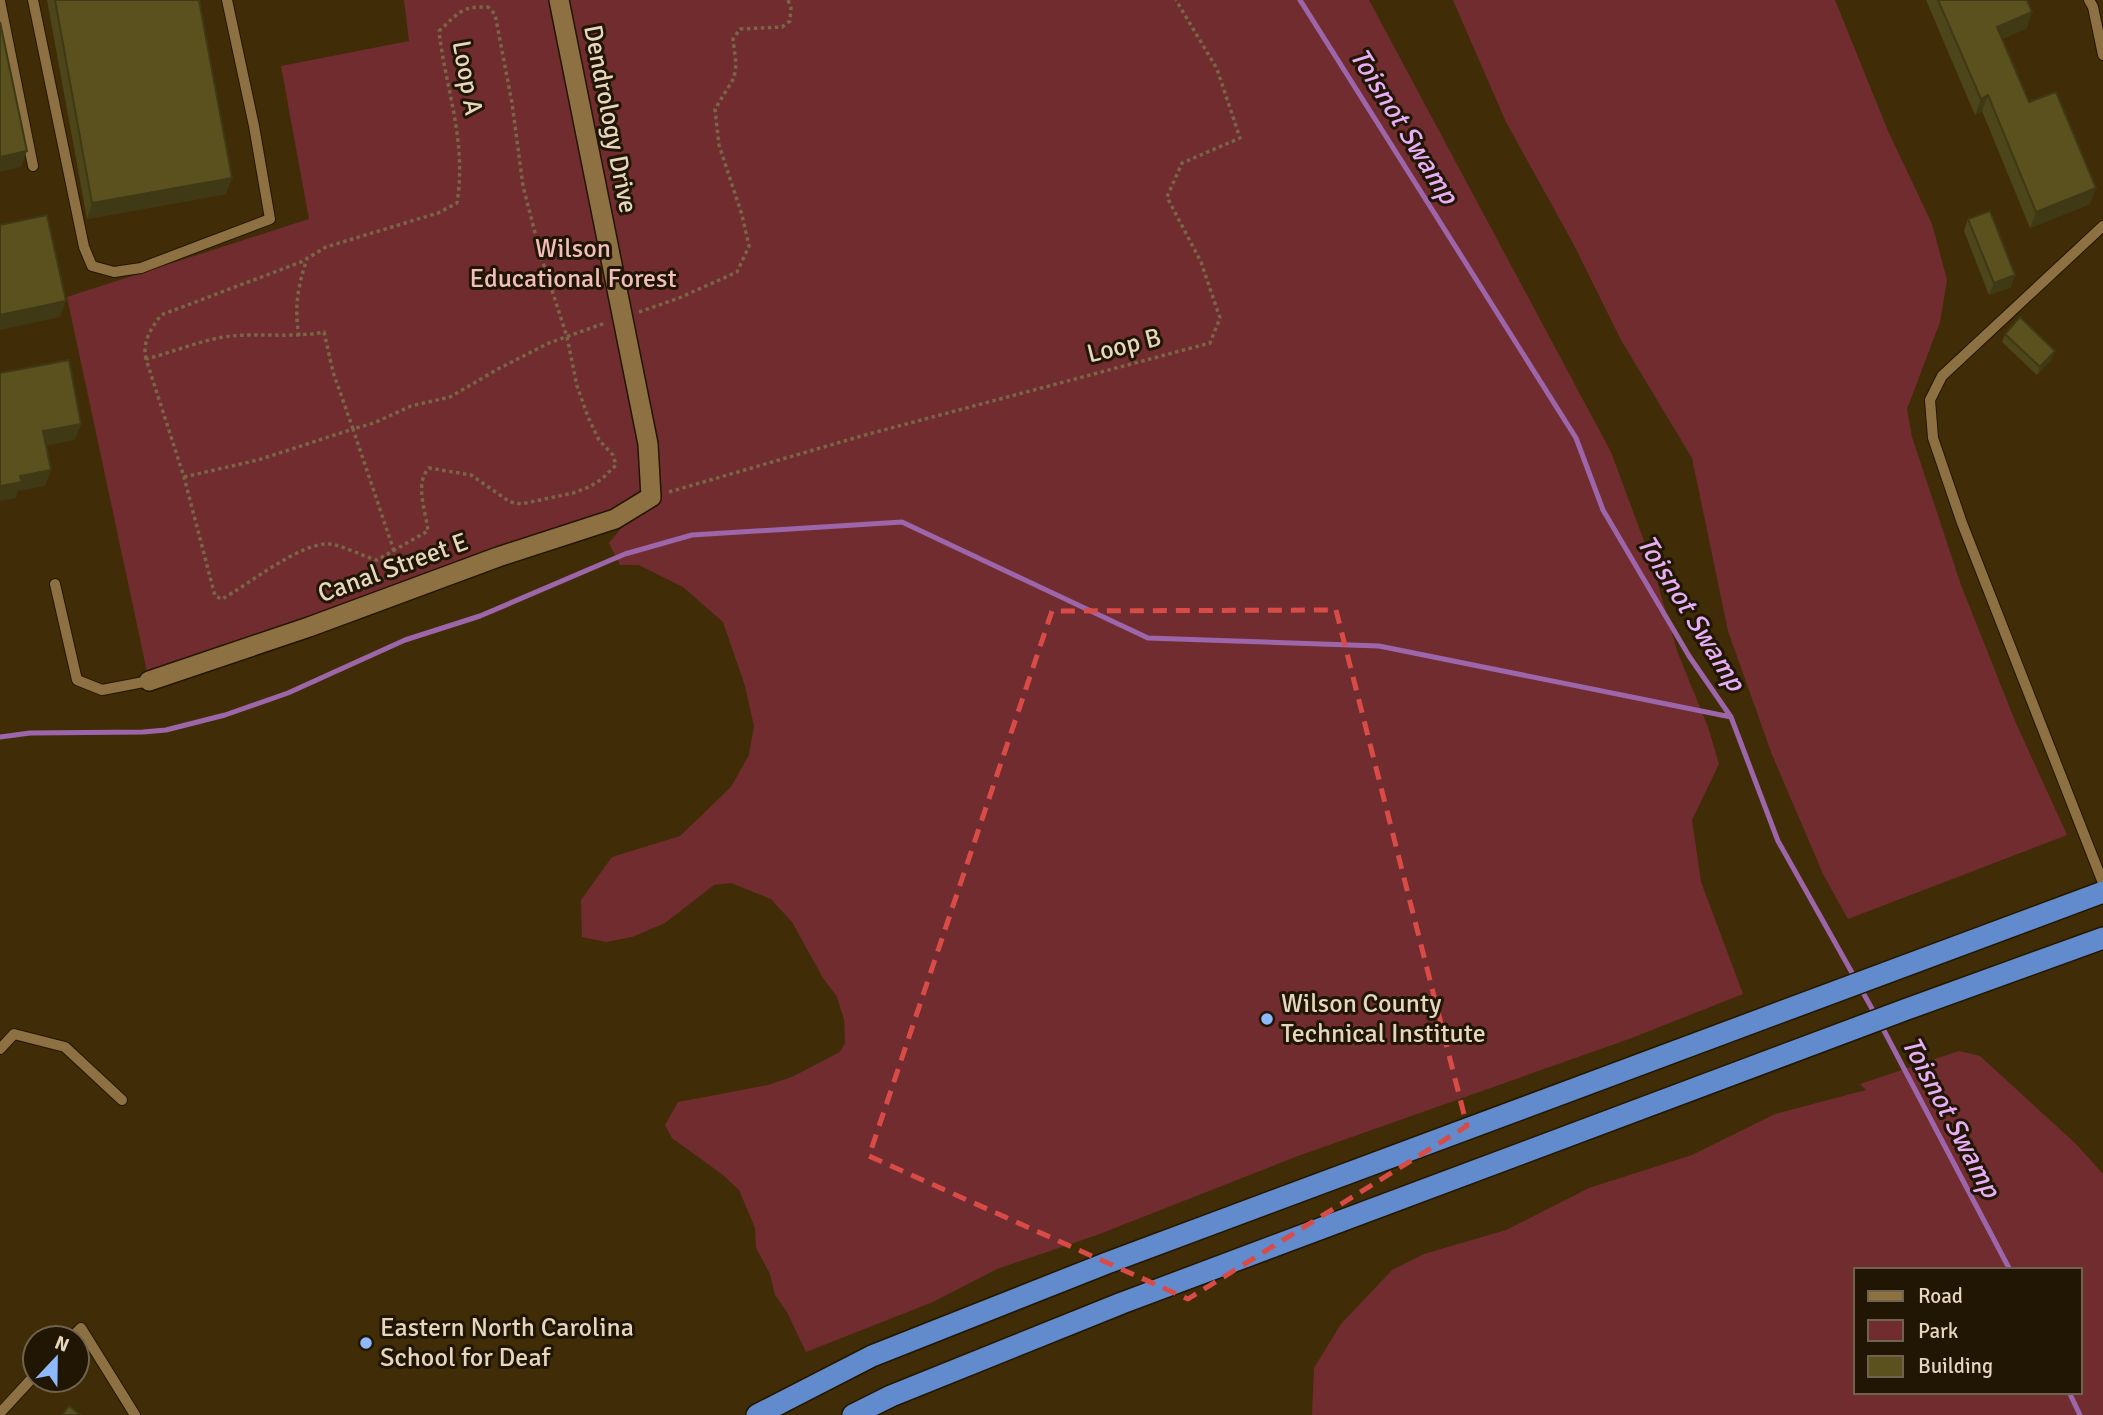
<svg xmlns="http://www.w3.org/2000/svg" width="2103" height="1415" font-family="Signika,sans-serif">
  <style>
    .green { fill: #712c30; fill-rule: evenodd }
    .lines { fill: none; stroke-linecap: round; stroke-linejoin: round }
    .stream { stroke: #9d66ab; stroke-width: 5 }
    .lane-casing { stroke: #231600; stroke-width: 12 }
    .street-casing { stroke: #231600; stroke-width: 22 }
    .highway-casing { stroke: #231600; stroke-width: 24 }
    .path { stroke: #786645; stroke-width: 3.5; stroke-dasharray: 3.5 3.5; stroke-linecap: butt }
    .lane { stroke: #8d7143; stroke-width: 10 }
    .street { stroke: #8d7143; stroke-width: 19 }
    .highway { stroke: #618bcd; stroke-width: 21 }
    .wall { fill: #4d461a }
    .shaded-wall { fill: #3f3915 }
    .building { fill: #5a511e; stroke: #3f3915; stroke-width: 2 }
    .marked { fill: none; stroke: #d94b46; stroke-width: 5; stroke-dasharray: 14 9; stroke-linejoin: round }
    .poi-dot { fill: #8eb9fc; stroke: #211604; stroke-width: 2.5 }
    .labels { text-anchor: middle; dominant-baseline: central; stroke-width: 6; stroke-linejoin: round; paint-order: stroke }
    .street-label { font-size: 26px; fill: #e6d6be; stroke: #211604 }
    .park-label { font-size: 26px; fill: #f1bebd; stroke: #211604 }
    .poi-label { font-size: 26px; fill: #e6d6be; stroke: #211604; text-anchor: start }
    .water-label { font-size: 28px; font-style: italic; fill: #e7adf6; stroke: #211604 }
  </style>
  <rect width="100%" height="100%" fill="#402d07"/>
  <path class="green" d="M404,0H1369L1611,452L1651,560L1677,651L1708,727L1719,764L1692,820L1701,882L1743,994L1629,1039L1298,1156L1097,1235L997,1269L933,1302L806,1352L787,1312L775,1295L770,1274L756,1248L755,1228L739,1190L723,1175L672,1138L665,1125L678,1102L768,1085L792,1077L840,1052L845,1043L844,1020L837,997L823,978L792,922L771,899L731,883L714,885L665,923L632,937L606,942L582,937L581,900L612,857L680,836L731,787L749,755L754,726L745,686L723,622L683,587L639,565H620L609,543L623,526L149,681L67,297L309,219L281,66L409,41Z
    M1453,0H1835L1888,131L1932,224L1947,280L1940,322L1907,409L1912,437L1961,585L2015,721L2067,835L1848,919L1823,874L1771,752L1728,631L1692,458L1621,340L1574,245L1506,122Z
    M1959,1051L1980,1056L2076,1144L2103,1174V1415H1312L1314,1368L1341,1324L1392,1270L1424,1254L1506,1230L1589,1188L1692,1155L1775,1114L1866,1090L1860,1084ZM1856,1270H2080V1392H1856Z"/>
  <g class="lines">
    <path class="stream" d="M1300,0L1576,438L1603,510L1689,656L1731,717L1778,841L1855,978
      M0,737L30,733L143,732L166,730L225,715L288,693L405,640L480,616L625,554L692,535L902,522L1148,638L1379,646L1731,717
      M1861,989L1875,1014
      M1880,1023L2010,1270
      M2069,1392L2080,1415"/>
    <defs>
      <path id="lane" d="M33,0L84,247L92,266L114,272L141,268L270,219L254,126L227,0
        M2089,0L2093,7L2103,55
        M0,1L33,166
        M2103,226L1942,376L1930,400L1933,438L1962,523L2103,883
        M55,584L77,680L102,690L149,681
        M0,1049L14,1034L65,1047L122,1100
        M71,1338L81,1328L135,1415
        M0,1413L35,1375"/>
      <path id="street" d="M149,681L309,627L498,557L615,519L651,497L648,444L559,0"/>
      <path id="highway" d="M757,1415L872,1356L1107,1263L2103,892
        M853,1415L891,1396L1122,1303L1907,1009L2103,938"/>
    </defs>
    <use href="#lane" class="lane-casing"/>
    <use href="#street" class="street-casing"/>
    <use href="#highway" class="highway-casing"/>
    <path class="path" d="M639,312L679,298L737,272L749,246L742,215L719,145L715,109L734,78L736,64L733,39L740,29L782,27L790,21L791,8L788,0
      M299,336C294,308 298,285 307,259
      M146,359C142,341 151,329 161,315L301,262L326,247L438,213L457,203C467,141 446,91 439,31C458,14 460,6 488,7L495,14L512,103L523,186L541,256L567,337L577,386L588,417L599,440L613,455L616,465L602,479L589,487L573,493L521,504L510,502L471,475L429,468C414,484 426,511 428,531L377,560C365,557 341,545 330,544C300,542 248,585 222,599L215,596L184,477L146,359C174,352 203,339 231,336C262,333 294,338 324,332L333,372L353,429L374,423L411,406L450,397L498,369L549,343L605,323
      M184,477L258,460L353,429L394,551
      M669,492L865,435L1210,343L1220,318L1201,262L1167,197L1182,163L1240,138L1217,69L1176,0"/>
    <use href="#lane" class="lane"/>
    <use href="#street" class="street"/>
    <use href="#highway" class="highway"/>
  </g>
  <path class="wall" d="M47,0H199L226,194L87,219Z
    M1926,0H2027V28L2002,39L2029,102L2090,204L2030,228L1982,111L1975,115Z
    M1968,219L2011,287L1989,295L1964,231Z
    M2005,334L2052,359L2037,375L2002,342Z"/>
  <path class="shaded-wall" d="M2032,12L2027,28L1991,43L1997,27Z
    M1988,95L1982,111L1975,115L1981,99Z
    M27,151L21,167L0,172V157Z
    M232,178L226,194L87,219L92,203Z
    M2096,188L2090,204L2030,228L2036,212Z
    M2015,275L2011,287L1989,295L1994,283Z
    M66,301L60,317L0,330V315Z
    M2055,351L2052,359L2037,375L2040,367Z
    M81,424L75,440L38,447L43,431Z
    M51,470L45,486L18,491L16,498L0,501V486L20,476Z"/>
  <path class="building" d="M55,0H199L232,178L92,203Z
    M1938,0H2027L2032,12L1997,27L2029,102L2056,92L2096,188L2036,212L1988,95L1981,99Z
    M0,22L27,151L0,157Z
    M1990,211L2015,275L1994,283L1968,219Z
    M47,215L66,301L0,315V225Z
    M2020,317L2055,351L2040,367L2005,334Z
    M69,360L81,424L43,431L51,470L20,476L22,482L0,486V373Z
    M69,1406L80,1415H62Z"/>
  <path class="marked" d="M1336,610L1467,1126L1188,1299L869,1156L1052,611Z"/>
  <g class="poi-dot">
    <circle cx="1267" cy="1019" r="7"/>
    <circle cx="366" cy="1343" r="7"/>
  </g>
  <g class="labels">
    <g class="street-label">
      <text transform="translate(467 78) rotate(80)">Loop A</text>
      <text transform="translate(610 119) rotate(79)">Dendrology Drive</text>
      <text transform="translate(1124 346) rotate(-14)">Loop B</text>
      <text transform="translate(393 568) rotate(-20)">Canal Street E</text>
    </g>
    <g class="park-label">
      <text x="573" y="249">Wilson<tspan x="573" dy="30">Educational Forest</tspan></text>
    </g>
    <g class="poi-label">
      <text x="1281" y="1004">Wilson County<tspan x="1281" dy="30">Technical Institute</tspan></text>
      <text x="380" y="1328">Eastern North Carolina<tspan x="380" dy="30">School for Deaf</tspan></text>
    </g>
    <g class="water-label">
      <text transform="translate(1404 126) rotate(58)">Toisnot Swamp</text>
      <text transform="translate(1691 613) rotate(58)">Toisnot Swamp</text>
      <text transform="translate(1951 1117) rotate(62)">Toisnot Swamp</text>
    </g>
  </g>
  <rect x="1854" y="1268" width="228" height="126" fill="#211604" stroke="#70634e" stroke-width="2"/>
  <rect x="1868" y="1291" width="35" height="10" fill="#8d7143" stroke="#70634e" stroke-width="2"/>
  <text x="1918" y="1303" font-size="21" fill="#e6d6be">Road</text>
  <rect x="1868" y="1320" width="35" height="21" fill="#712c30" stroke="#70634e" stroke-width="2"/>
  <text x="1918" y="1338" font-size="21" fill="#e6d6be">Park</text>
  <rect x="1868" y="1356" width="35" height="21" fill="#5a511e" stroke="#70634e" stroke-width="2"/>
  <text x="1918" y="1373" font-size="21" fill="#e6d6be">Building</text>
  <g transform="translate(56 1359) rotate(22)"><circle r="33" fill="#211604" stroke="#70634e" stroke-width="2"/>
  <path d="M0-5L12 26L0 18L-12 26Z" fill="#8eb9fc"/>
  <text y="-10" font-size="19" font-weight="bold" text-anchor="middle" fill="#e6d6be">N</text>
  </g>
</svg>
